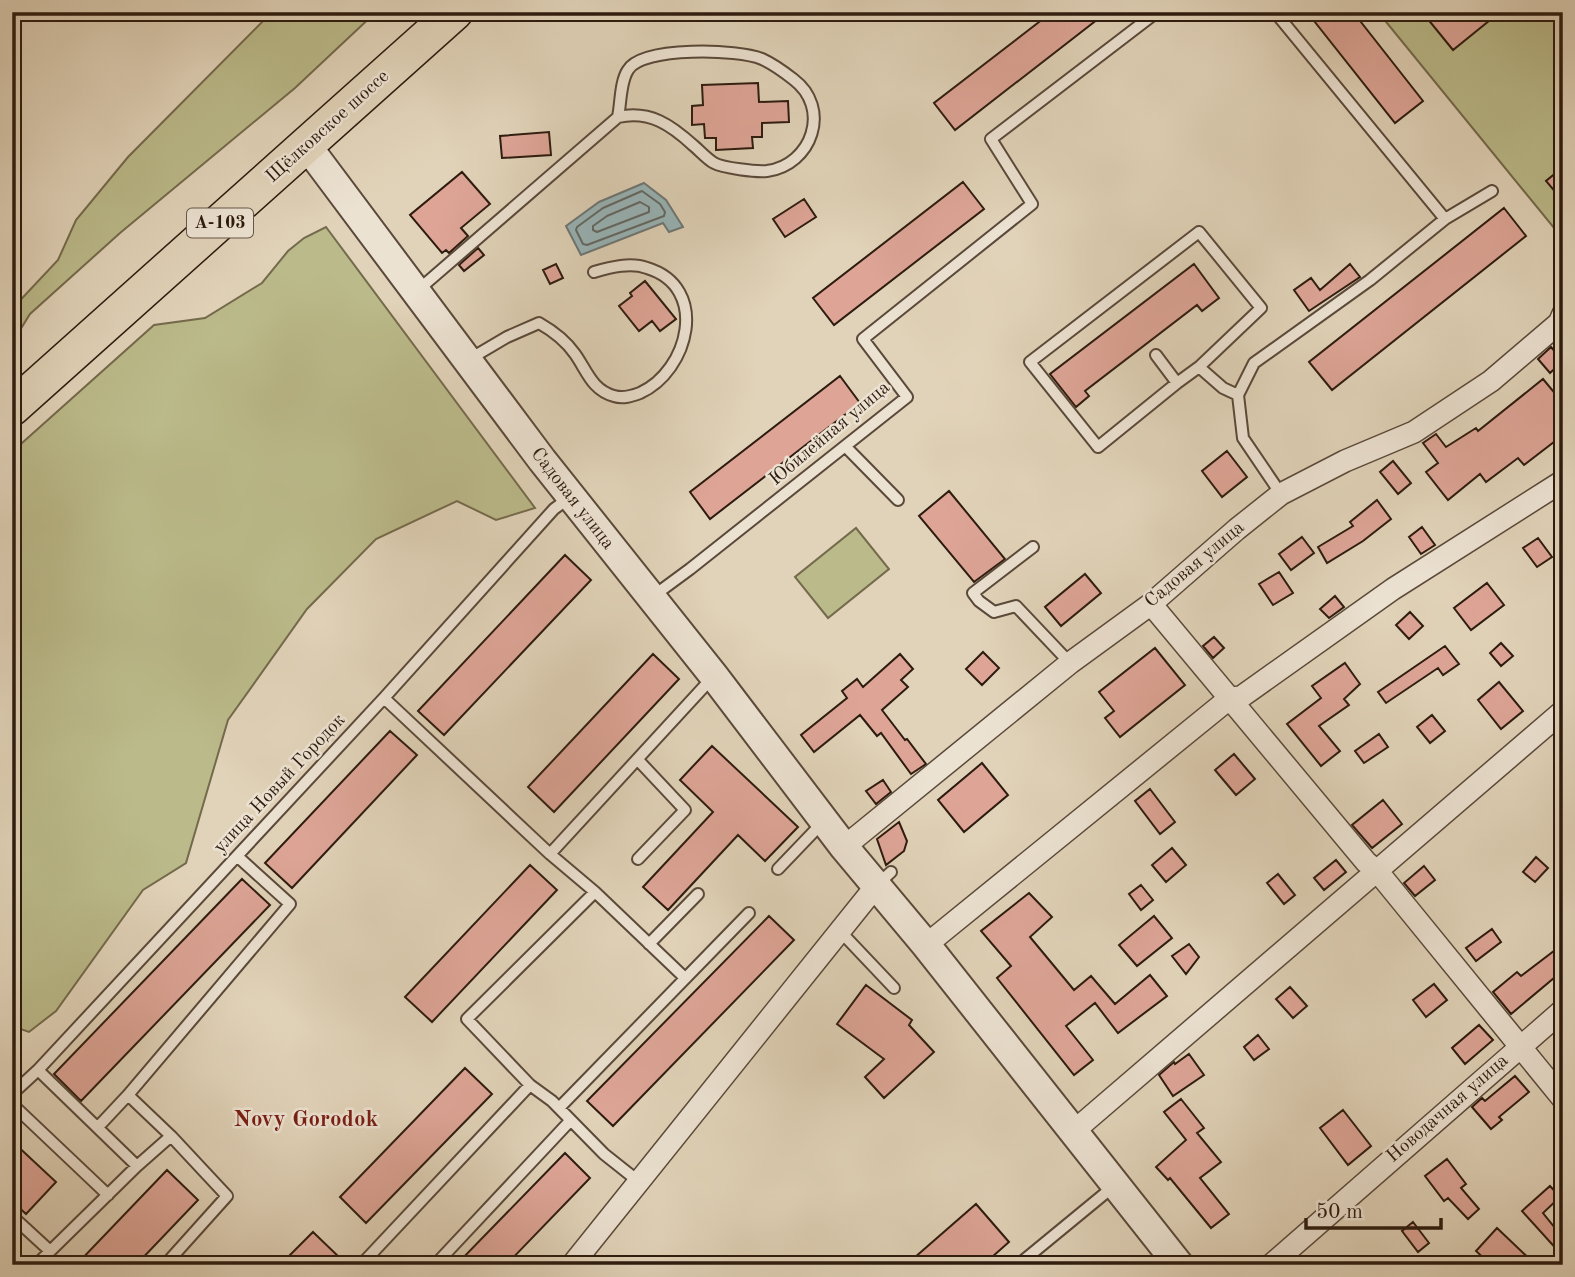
<svg xmlns="http://www.w3.org/2000/svg" width="1575" height="1277" font-family="'Old Standard TT',serif">
  <style>
    .green { fill: #bbba8a; stroke: #746a4c; stroke-width: 2 }
    .water { fill: #98b5ba; stroke: #6d7776; stroke-width: 2 }
    .lines { fill: none; stroke-linecap: round; stroke-linejoin: round }
    .shore { stroke: #626864; stroke-width: 2 }
    .building { fill: #dea597; stroke: #2d1b0f; stroke-width: 2 }
    .service-casing { stroke: #5a493a; stroke-width: 14 }
    .minor-casing { stroke: #5a493a; stroke-width: 24 }
    .tertiary-casing { stroke: #5a493a; stroke-width: 32 }
    .primary-casing { stroke: #2d1b0f; stroke-width: 38 }
    .service { stroke: #ece2d2; stroke-width: 10 }
    .minor { stroke: #ece2d2; stroke-width: 21 }
    .tertiary { stroke: #ece2d2; stroke-width: 28 }
    .primary { stroke: #e1d3b9; stroke-width: 35 }
    .labels { text-anchor: middle; dominant-baseline: central; stroke-width: 5; stroke-linejoin: round; paint-order: stroke }
    .shield { fill: #ece2d2; stroke: #66574a; stroke-width: 2 }
    .shield-label { font-size: 18px; font-weight: bold; fill: #2d1b0f }
    .street-label { font-size: 19px; fill: #2d1b0f; stroke: #ece2d2 }
    .quarter-label { font-size: 23px; font-weight: bold; fill: #7a1f14; stroke: #ece2d2 }
  </style>
  <rect width="100%" height="100%" fill="#e1d3b9"/>
  <filter id="stains"><feTurbulence type="fractalNoise" baseFrequency=".00286" numOctaves="4"/><feColorMatrix values="0 0 0 0 .2 0 0 0 0 .09 0 0 0 0 .02 0 0 0 .5 -.17"/></filter>
  <radialGradient id="worn" r=".72"><stop offset=".6" stop-color="#630" stop-opacity="0"/><stop offset="1" stop-color="#630" stop-opacity=".3"/></radialGradient>
  <path class="green" d="M272,12H376L295,88L120,233L30,314L12,343V309L58,260L76,220L128,157Z
    M1378,12H1563V239Z
    M326,227L535,508L496,520L457,501L376,539L307,609L228,720L186,863L143,890L56,1011L29,1032L12,1026V452L154,325L205,318L262,283L288,251L304,238Z
    M856,528L889,569L828,618L795,577Z"/>
  <path class="water" d="M644,183L666,200L683,227L669,232L663,223L581,255L566,226L599,202Z"/>
  <g class="lines">
    <path class="shore" d="M642,191L660,204L665,212L664,216L587,245L583,244L576,230L577,227L603,208Z
      M640,202L649,207V212L597,232L593,230V226L607,216Z"/>
  </g>
  <path class="building" d="M1052,12H1107L955,130L934,103Z
    M1307,12H1353L1423,101L1395,123Z
    M1422,12H1500L1453,50Z
    M758,83L759,102L788,101L789,122L762,123V137H752L753,148L716,150V138H705L704,124L692,125V106L703,105L702,85Z
    M549,132L551,155L502,158L500,136Z
    M1563,167V201L1546,181Z
    M462,172L490,204L461,228L468,236L449,253L446,250L442,253L410,215Z
    M963,182L984,209L834,325L813,298Z
    M804,199L816,217L785,237L773,219Z
    M1504,208L1526,236L1332,390L1309,362Z
    M478,248L484,255L464,271L459,265Z
    M556,264L563,278L550,284L543,270Z
    M1194,264L1219,298L1202,311L1197,305L1085,391L1089,396L1076,407L1050,374Z
    M1350,264L1360,277L1309,311L1294,290L1311,278L1320,290Z
    M645,281L676,319L660,331L652,321L639,331L619,306L632,296L630,293Z
    M1551,347L1563,361L1550,373L1538,359Z
    M840,376L860,403L710,519L690,492Z
    M1543,379L1563,403V435L1524,465L1518,458L1486,482L1480,474L1448,500L1426,472L1438,463L1423,443L1436,434L1446,447L1476,428L1478,431Z
    M1227,451L1247,477L1222,497L1202,471Z
    M1393,461L1411,483L1398,494L1380,472Z
    M949,491L1005,559L974,582L919,516Z
    M1377,500L1391,519L1363,541L1327,563L1318,547L1353,526L1350,522Z
    M1422,527L1435,545L1421,554L1409,537Z
    M1302,537L1314,553L1291,570L1279,554Z
    M1538,538L1552,557L1537,567L1523,548Z
    M565,555L591,580L444,735L418,711Z
    M1279,572L1293,593L1273,605L1259,584Z
    M1085,574L1101,593L1061,626L1045,607Z
    M1487,583L1504,605L1471,630L1454,608Z
    M1335,596L1344,607L1329,618L1320,609Z
    M1410,612L1423,626L1409,639L1396,625Z
    M1214,637L1224,648L1213,658L1203,646Z
    M1501,643L1513,656L1501,666L1490,653Z
    M1445,646L1459,664L1443,675L1438,668L1386,703L1378,692Z
    M1155,648L1185,685L1120,737L1105,718L1114,711L1099,692Z
    M983,652L999,668L982,685L966,669Z
    M653,654L679,679L554,812L528,787Z
    M900,654L913,669L901,680L908,687L882,710L905,740L907,739L926,764L911,774L881,733L877,736L860,715L814,752L801,735L847,698L842,691L857,679L863,687Z
    M1345,663L1360,684L1344,699L1349,705L1319,726L1340,751L1321,766L1287,724L1321,698L1312,686Z
    M1499,682L1523,711L1501,729L1478,700Z
    M1432,715L1445,731L1430,743L1417,727Z
    M390,731L417,755L292,888L265,863Z
    M1379,734L1388,747L1364,763L1355,751Z
    M712,746L798,827L765,861L738,835L668,910L643,887L713,812L680,780Z
    M1234,754L1255,779L1236,795L1215,770Z
    M982,763L1008,795L964,832L938,800Z
    M883,780L891,792L876,804L866,791Z
    M1150,789L1175,822L1160,834L1135,801Z
    M1383,800L1402,824L1372,848L1352,825Z
    M899,822L907,841L904,851L886,865L877,839Z
    M1172,848L1186,865L1166,882L1152,865Z
    M1536,857L1548,868L1535,882L1523,872Z
    M1336,860L1346,872L1324,890L1314,878Z
    M530,865L557,890L432,1022L405,997Z
    M1424,866L1435,880L1415,896L1404,883Z
    M1278,874L1295,895L1284,904L1267,883Z
    M242,879L270,905L81,1101L54,1074Z
    M1141,885L1153,900L1141,910L1129,894Z
    M1029,893L1052,917L1030,937L1074,990L1091,976L1115,1004L1150,975L1167,996L1118,1033L1095,1003L1066,1026L1093,1060L1074,1075L997,978L1011,966L981,931Z
    M769,916L794,940L613,1126L587,1101Z
    M1154,916L1172,938L1137,966L1119,945Z
    M1492,929L1501,942L1476,961L1466,948Z
    M1189,944L1199,957L1186,974L1172,956Z
    M1563,944V990L1554,978L1511,1014L1493,992L1517,972L1521,976Z
    M1434,984L1447,1000L1426,1017L1413,1000Z
    M866,985L912,1020L909,1025L934,1052L884,1098L865,1077L884,1059L837,1024Z
    M1290,987L1307,1006L1293,1018L1276,999Z
    M1479,1025L1493,1040L1465,1064L1452,1048Z
    M1258,1035L1269,1049L1254,1060L1244,1047Z
    M1189,1054L1204,1075L1173,1096L1159,1075L1174,1062L1175,1064Z
    M465,1068L492,1094L366,1223L340,1197Z
    M1515,1076L1529,1092L1499,1117L1502,1120L1491,1129L1472,1107L1482,1098L1485,1101Z
    M1181,1099L1204,1128L1197,1133L1221,1162L1200,1178L1229,1214L1211,1228L1170,1178L1168,1180L1156,1167L1186,1140L1164,1112Z
    M1343,1110L1371,1146L1348,1165L1320,1128Z
    M12,1141L56,1182L26,1214L12,1201Z
    M565,1153L590,1178L506,1265H456Z
    M1447,1159L1466,1184L1461,1188L1479,1209L1468,1219L1448,1198L1444,1201L1425,1176Z
    M167,1170L198,1200L136,1265H76Z
    M1550,1186L1560,1197L1543,1213L1563,1238V1250L1560,1253L1522,1211Z
    M976,1204L1009,1242L983,1265H906Z
    M1413,1222L1429,1243L1418,1252L1402,1231Z
    M1497,1228L1536,1265H1491L1476,1251Z
    M313,1232L340,1258L333,1265H280Z"/>
  <g class="lines">
    <defs>
      <path id="service" d="M1275,12L1445,219L1492,191
        M417,291L618,117C621,103 620,82 628,70C642,46 739,49 762,59C773,64 784,72 793,79C832,108 812,165 767,171C756,172 723,168 714,163C707,159 700,151 694,146C671,125 650,110 618,117
        M1156,355L1177,383L1199,367L1223,388L1238,395
        M468,360L507,337L539,323C553,331 566,341 575,354C587,371 592,390 614,396C623,399 632,396 640,393C689,371 710,287 647,268C631,262 611,267 594,272
        M1177,383L1098,447L1030,362L1199,232L1261,308L1199,367
        M845,446L898,500
        M1281,494L1243,438L1238,395L1254,363L1370,280L1445,219
        M1033,547L973,593L979,601L994,612L1016,606L1070,663
        M652,597L690,569L907,397L863,339L1032,204L991,139L1157,12
        M384,698L550,854L712,678
        M550,854L595,892L684,977
        M638,859L685,810L638,760
        M778,869L824,821
        M876,886L891,872
        M595,892L467,1019L530,1085L552,1101L604,1154L638,1181
        M839,930L894,988
        M649,944L698,894
        M38,1070L137,1166
        M12,1094L38,1070L384,698L554,509L569,498
        M12,1104L108,1195
        M559,1108L749,913
        M98,1127L128,1095
        M12,1216L50,1251
        M36,1265L137,1166L171,1136
        M165,1265L227,1196L171,1136L128,1095L290,904L237,856
        M361,1265L530,1085
        M435,1265L570,1121
        M1018,1265L1114,1186"/>
      <path id="minor" d="M1151,604L1366,862L1378,872L1563,1099
        M844,847L1070,663L1151,604L1237,529L1281,494L1345,461L1414,432L1491,381L1559,323L1563,314
        M926,945L1230,698L1241,697L1393,589L1563,481
        M1074,1131L1563,711
        M572,1265L876,886
        M1271,1265L1563,1010"/>
      <path id="tertiary" d="M307,146L542,460L714,676L844,847L926,945L1179,1265"/>
      <path id="primary" d="M12,408L455,12"/>
    </defs>
    <use href="#service" class="service-casing"/>
    <use href="#minor" class="minor-casing"/>
    <use href="#tertiary" class="tertiary-casing"/>
    <use href="#primary" class="primary-casing"/>
    <use href="#service" class="service"/>
    <use href="#minor" class="minor"/>
    <use href="#tertiary" class="tertiary"/>
    <use href="#primary" class="primary"/>
  </g>
  <g class="labels">
    <rect class="shield" x="187" y="208.5" width="66" height="29" rx="5"/>
    <g class="shield-label">
      <text x="220" y="223">А-103</text>
    </g>
    <g class="street-label">
      <text transform="translate(328 127) rotate(-42)">Щёлковское шоссе</text>
      <text transform="translate(830 434) rotate(-40)">Юбилейная улица</text>
      <text transform="translate(572 499) rotate(52)">Садовая улица</text>
      <text transform="translate(1195 565) rotate(-40)">Садовая улица</text>
      <text transform="translate(280 784) rotate(-47)">улица Новый Городок</text>
      <text transform="translate(1448 1109) rotate(-41)">Новодачная улица</text>
    </g>
    <g class="quarter-label">
      <text x="306" y="1119">Novy Gorodok</text>
    </g>
  </g>
  <rect width="1575" height="1277" fill="none" stroke="#e1d3b9" stroke-width="42"/>
  <rect x="14" y="14" width="1547" height="1249" fill="none" stroke="#2d1b0f" stroke-width="3.5"/>
  <rect x="21" y="21" width="1533" height="1235" fill="none" stroke="#2d1b0f" stroke-width="2"/>
  <path d="M1306 1218v10h135v-10" fill="none" stroke="#2d1b0f" stroke-width="3.5"/>
  <text x="1316" y="1218" font-size="21" fill="#2d1b0f" stroke="#ece2d2" stroke-width="5" paint-order="stroke">50 m</text>
  <rect width="100%" height="100%" filter="url(#stains)"/>
  <rect width="100%" height="100%" fill="url(#worn)"/>
</svg>
